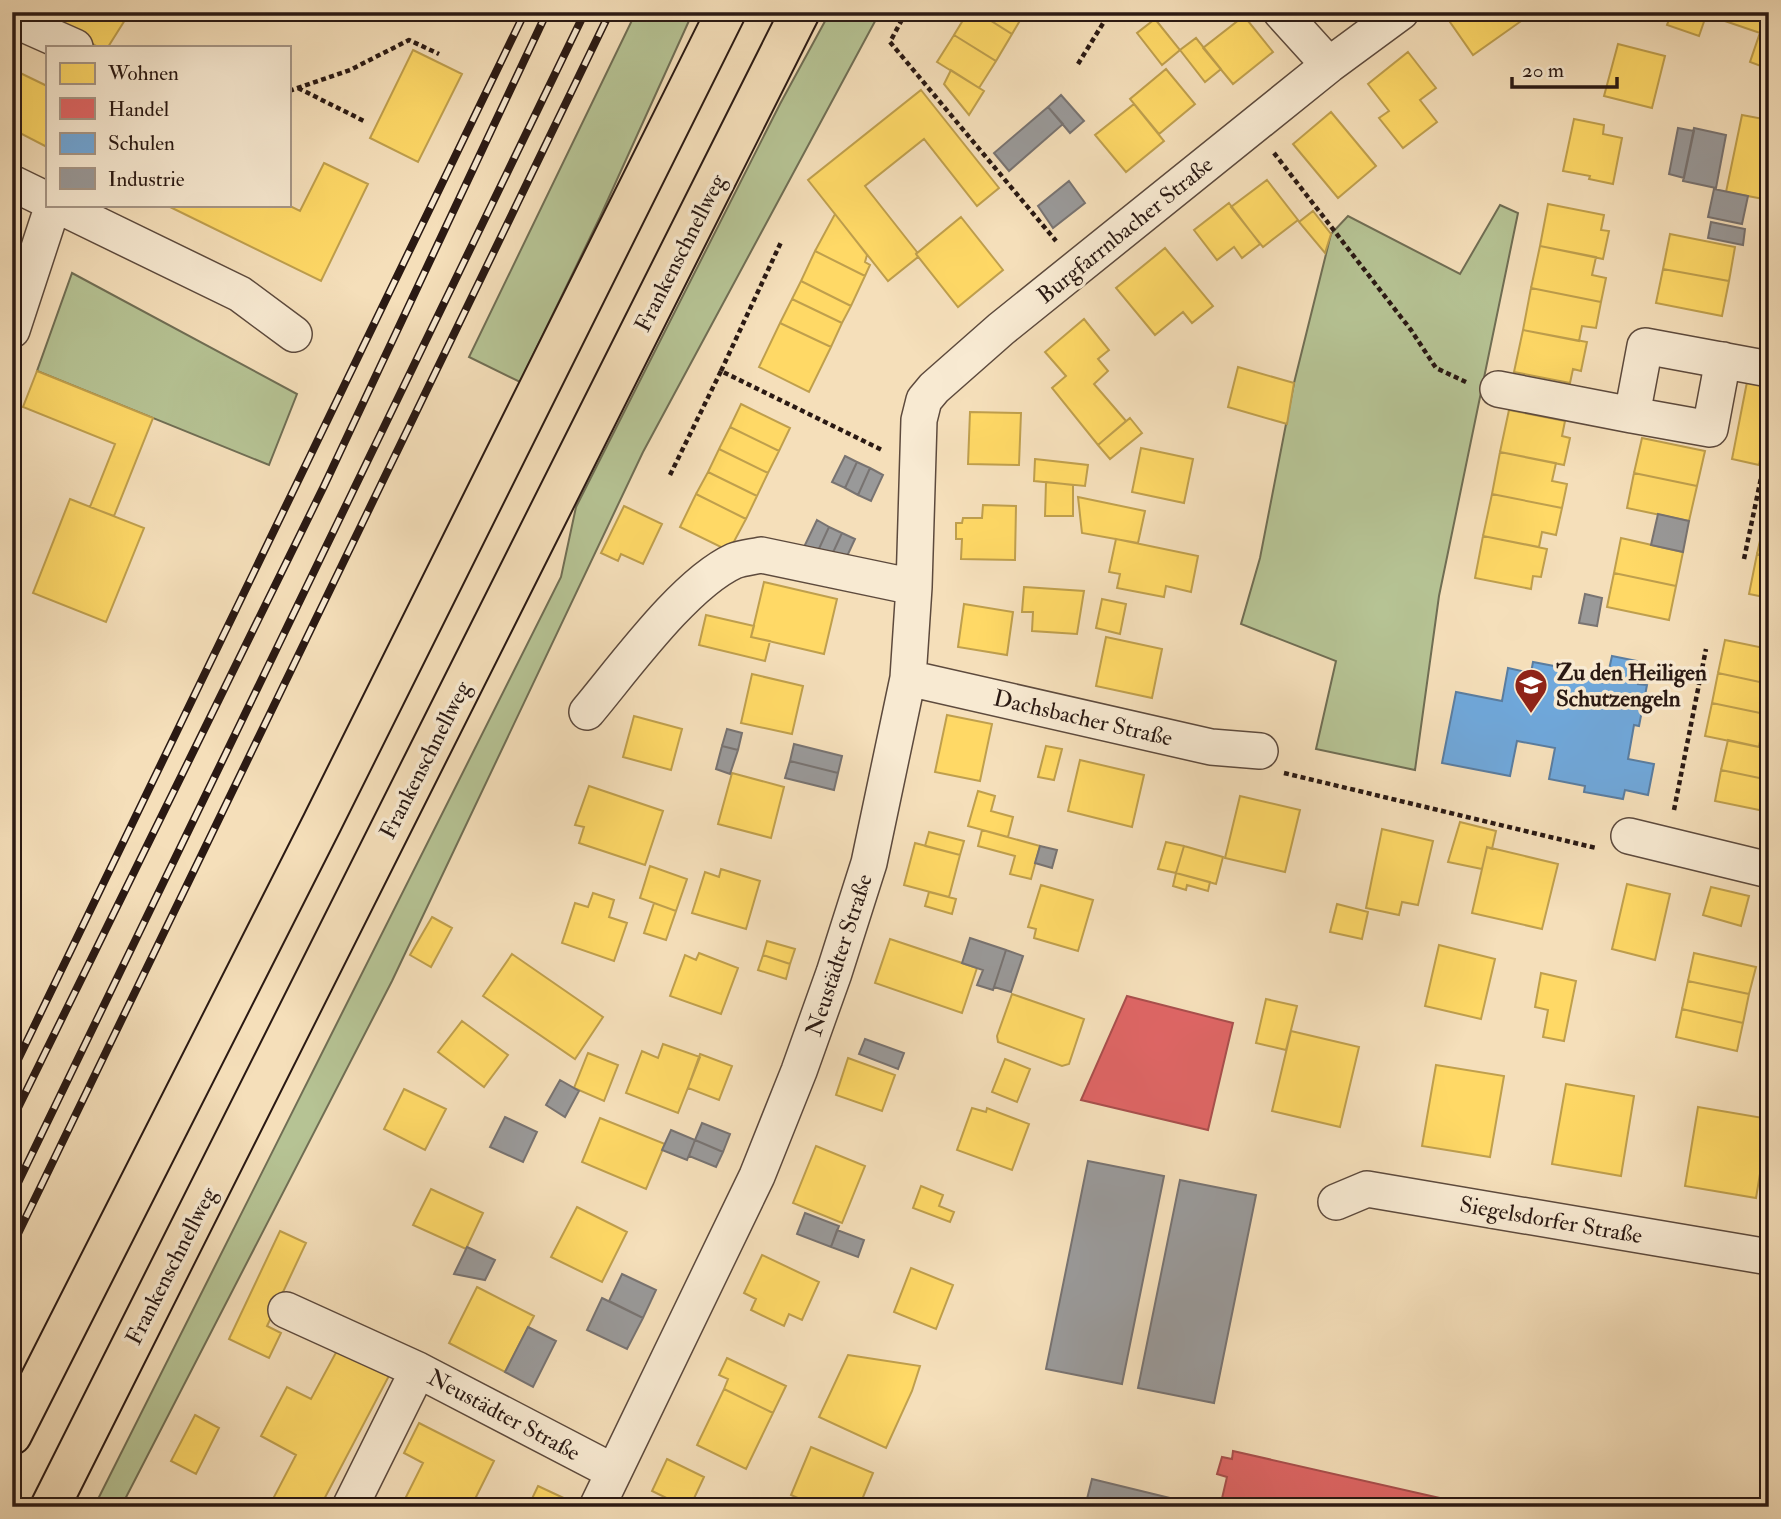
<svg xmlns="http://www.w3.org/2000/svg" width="1781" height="1519" font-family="'IM FELL Double Pica',serif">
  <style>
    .green { fill: #b6c394; stroke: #706e54; stroke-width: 2 }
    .homes { fill: #ffd966; stroke: #bf9f4d; stroke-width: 2 }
    .shops { fill: #e06666; stroke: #a94f4d; stroke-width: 2 }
    .schools { fill: #6fa8dc; stroke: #5a7da0; stroke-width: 2 }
    .industry { fill: #999; stroke: #787371; stroke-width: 2 }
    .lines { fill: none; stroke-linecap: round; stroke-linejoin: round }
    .minor-casing { stroke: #5d4a3d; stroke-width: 38 }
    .highway-casing { stroke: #2a1913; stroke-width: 42 }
    .path { stroke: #2a1913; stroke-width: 4.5; stroke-dasharray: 5 3.5; stroke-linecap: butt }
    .minor { stroke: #f8ead2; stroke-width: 35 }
    .highway { stroke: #f5dfba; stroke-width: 38 }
    .rail-casing { stroke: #2a1913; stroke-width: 8 }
    .rail { stroke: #f8ead2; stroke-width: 5; stroke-dasharray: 16; stroke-linecap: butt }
    .labels { text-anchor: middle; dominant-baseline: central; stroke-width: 7; stroke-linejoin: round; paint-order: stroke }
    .street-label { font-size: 23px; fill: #2a1913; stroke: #f8ead2 }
    .poi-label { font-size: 23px; font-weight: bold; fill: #2a1913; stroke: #f8ead2; text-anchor: start }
  </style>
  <rect width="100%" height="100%" fill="#f5dfba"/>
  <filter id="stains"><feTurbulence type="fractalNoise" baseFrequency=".00286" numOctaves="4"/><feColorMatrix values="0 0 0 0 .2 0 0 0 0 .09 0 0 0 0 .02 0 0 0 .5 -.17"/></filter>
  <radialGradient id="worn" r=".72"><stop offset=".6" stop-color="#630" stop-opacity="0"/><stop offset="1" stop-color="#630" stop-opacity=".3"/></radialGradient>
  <path class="green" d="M636,12H693L600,217L520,382L469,357Z
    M830,12H880L643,452L392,981L121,1507H94L561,577L576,507L780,104Z
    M1500,205L1518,213L1439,596L1415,770L1316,749L1336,661L1241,624L1260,558L1294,383L1331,234L1348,216L1460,274Z
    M72,273L297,394L269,465L37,371Z"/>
  <path class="homes" d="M66,12H130L108,47H98L59,23Z
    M968,12H977L1012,34L996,61L954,35Z
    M977,12H1025L1012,34Z
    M1443,12H1534L1473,55Z
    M1672,12L1707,13L1699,36L1667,25Z
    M1724,12H1767L1760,33L1722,20Z
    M1244,16L1273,52L1233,84L1203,48Z
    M1155,19L1180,50L1162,65L1137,33Z
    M1764,21L1769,22V69L1750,62Z
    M954,35L996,61L979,88L937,62Z
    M1196,38L1221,69L1205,82L1180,50Z
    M1618,44L1665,56L1652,108L1604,96Z
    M413,50L462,74L418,162L370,138Z
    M1408,52L1436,88L1420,100L1437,122L1403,148L1379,118L1389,111L1368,84Z
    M12,69L47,86V147L12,129Z
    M1166,69L1195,104L1159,134L1130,99Z
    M951,70L984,91L969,115L944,84Z
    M921,90L999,188L977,206L924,139L865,186L917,252L916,254L918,257L888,281L808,180Z
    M1134,104L1164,141L1126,172L1095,135Z
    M1331,112L1376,166L1338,198L1293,144Z
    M1742,115L1769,120V200L1726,192Z
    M1574,119L1604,125L1603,134L1622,138L1613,184L1589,179L1590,176L1563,171Z
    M324,163L368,184L321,281L166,205H288L300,211Z
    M1267,180L1298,220L1263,247L1231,207Z
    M1229,203L1260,244L1242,258L1234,247L1217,260L1194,230Z
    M1548,204L1604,215L1601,230L1609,231L1603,259L1540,246Z
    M1313,211L1331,234L1325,253L1299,222Z
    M835,214L867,255L865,262L870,265L865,276L815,251Z
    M961,217L1003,270L958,307L916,254Z
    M1670,234L1735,247L1729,281L1663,269Z
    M1540,246L1596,257L1592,275L1606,278L1601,302L1531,288Z
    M1165,248L1213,306L1192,323L1183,312L1155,335L1116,288Z
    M815,251L865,276L851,306L801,281Z
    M1663,269L1729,281L1722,316L1656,303Z
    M801,281L851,306L842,323L792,299Z
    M1531,288L1601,302L1596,328L1582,326L1579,341L1523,330Z
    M792,299L842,323L831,347L780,323Z
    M1084,319L1109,350L1098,359L1108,371L1094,384L1126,421L1098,445L1052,388L1066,376L1045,352Z
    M780,323L831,347L809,392L759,367Z
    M1523,330L1587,342L1581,371L1573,369L1570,383L1514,372Z
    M1238,367L1294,383L1287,424L1228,407Z
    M37,371L153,418L114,516L90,507L115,444L23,407Z
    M1747,382L1769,386V418L1759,465L1732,459Z
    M741,404L790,428L779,451L730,427Z
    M1509,410L1565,421L1562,436L1570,438L1564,465L1500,452Z
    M970,412L1021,413L1019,465L968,464Z
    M1130,418L1142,433L1110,459L1098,445Z
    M730,427L779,451L768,473L719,449Z
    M1642,438L1705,451L1697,486L1634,473Z
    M1141,448L1193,459L1184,503L1132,492Z
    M719,449L768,473L757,496L708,472Z
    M1500,452L1556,463L1552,481L1567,484L1562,508L1492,494Z
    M1035,459L1088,465L1085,486L1034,481Z
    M708,472L757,496L746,519L696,494Z
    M1634,473L1697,486L1689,521L1627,508Z
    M1046,482L1073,485V516H1045Z
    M696,494L746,519L729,551L680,527Z
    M1492,494L1562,508L1556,535L1542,532L1539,547L1483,536Z
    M1078,497L1145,511L1138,543L1082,533Z
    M70,499L144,528L106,622L33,593Z
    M983,505L1016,506L1015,560L961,559L962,539H956V523H962L963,518H982Z
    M624,506L662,524L643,564L621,554L618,561L601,553Z
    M1766,514L1769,515V557L1757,554Z
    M1483,536L1547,549L1541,577L1533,576L1531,589L1475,578Z
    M1621,538L1683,552L1676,586L1614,573Z
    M1116,539L1198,556L1191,592L1166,586L1164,597L1117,588L1120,574L1109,572Z
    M1757,554L1769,557V598L1749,594Z
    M1614,573L1676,586L1669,620L1607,607Z
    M764,582L837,599L824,654L751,637Z
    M1024,587L1084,591L1077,634L1032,631L1033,612H1022Z
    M1102,599L1126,604L1120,634L1096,628Z
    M964,604L1013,612L1007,655L958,647Z
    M706,615L754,626L751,637L770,641L765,661L699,645Z
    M1106,637L1162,649L1152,698L1096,686Z
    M1725,640L1769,649V684L1718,673Z
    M1718,673L1769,684L1765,714L1712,703Z
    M752,674L803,686L792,734L741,723Z
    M1712,703L1765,714L1759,747L1705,736Z
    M947,715L992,724L980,781L935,772Z
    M634,716L682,729L671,770L623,757Z
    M1728,740L1769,749V780L1721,770Z
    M1046,746L1062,749L1054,780L1038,777Z
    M1080,760L1144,775L1132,827L1068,811Z
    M1721,770L1769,780V812L1715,801Z
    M732,773L784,787L771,838L718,824Z
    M589,786L663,811L645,865L579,843L584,827L575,825Z
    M978,791L995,796L991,811L1013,817L1008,837L968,826Z
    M1240,796L1300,810L1285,872L1225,858Z
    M1460,822L1496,831L1492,849L1487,847L1482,869L1448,862Z
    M1382,829L1433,841L1418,905L1402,902L1399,915L1366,908Z
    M982,830L1040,846L1031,879L1010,874L1015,856L978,846Z
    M929,832L964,841L960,855L925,846Z
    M1166,842L1184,846L1176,873L1158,869Z
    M915,843L960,855L949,897L904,885Z
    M1184,846L1223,857L1216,884L1176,873Z
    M1487,847L1558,864L1542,929L1472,913Z
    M650,866L687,879L676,911L640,898Z
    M721,869L760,881L746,929L692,913L705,872L719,877Z
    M1176,873L1210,882L1208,891L1187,885L1186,890L1173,886Z
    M1627,884L1670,894L1655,960L1612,949Z
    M1041,885L1093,900L1078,951L1034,938L1036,929L1028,927Z
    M1711,887L1749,896L1741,926L1703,915Z
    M929,892L956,899L952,914L925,906Z
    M593,893L614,900L609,917L627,923L614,961L562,943L575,903L588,907Z
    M654,903L676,911L666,940L644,933Z
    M1337,904L1368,912L1362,939L1330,932Z
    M432,917L452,928L431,967L410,955Z
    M890,939L977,968L962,1013L875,983Z
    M767,941L795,949L790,964L763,955Z
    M1439,945L1495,959L1481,1019L1425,1006Z
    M699,953L738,968L721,1014L670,996L685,955L696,960Z
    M1694,953L1756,967L1749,994L1688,981Z
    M512,954L603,1017L575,1059L483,996Z
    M763,955L790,964L786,979L758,970Z
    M1541,973L1576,981L1564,1041L1543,1037L1548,1010L1535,1007Z
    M1688,981L1749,994L1743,1023L1682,1009Z
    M1012,994L1084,1019L1069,1064L1062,1066L998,1042L997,1036Z
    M1266,999L1297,1006L1286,1050L1256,1043Z
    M1682,1009L1743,1023L1737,1051L1676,1037Z
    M462,1021L508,1055L484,1087L438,1052Z
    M1291,1031L1359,1047L1340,1127L1272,1111Z
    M663,1044L700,1057L678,1113L626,1093L642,1051L658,1058Z
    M588,1053L618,1065L604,1101L574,1088Z
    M700,1054L732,1066L719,1100L688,1088Z
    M848,1058L895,1075L882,1111L836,1095Z
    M1005,1059L1030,1069L1017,1102L992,1092Z
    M1436,1065L1504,1076L1490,1157L1422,1146Z
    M1566,1084L1634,1096L1621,1176L1552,1164Z
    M404,1089L446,1109L425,1150L384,1129Z
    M1698,1107L1769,1119L1756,1198L1685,1186Z
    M972,1108L986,1112L987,1108L1029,1124L1012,1170L957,1150Z
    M600,1118L665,1144L646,1189L582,1162Z
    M816,1146L865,1166L842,1223L793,1203Z
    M921,1186L943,1195L939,1206L954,1212L950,1222L913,1208Z
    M431,1189L483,1213L466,1249L413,1225Z
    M577,1207L627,1232L602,1282L551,1257Z
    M280,1231L306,1243L267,1326L281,1333L269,1358L229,1339Z
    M762,1255L819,1282L802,1320L789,1314L784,1326L751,1310L756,1299L744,1293Z
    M911,1268L953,1285L936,1329L894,1312Z
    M477,1287L534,1316L505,1372L449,1343Z
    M340,1345L391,1372L320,1507H292L274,1497L296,1455L261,1436L287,1387L311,1399Z
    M848,1355L920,1366L912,1391L886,1448L819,1417Z
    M727,1358L786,1386L773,1413L724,1389L728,1379L719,1375Z
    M724,1389L773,1413L746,1469L697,1445Z
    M195,1415L219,1428L196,1474L171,1461Z
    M419,1423L494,1461L471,1507H401L423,1463L404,1453Z
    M811,1447L873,1473L859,1507H818L791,1495Z
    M667,1459L704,1477L690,1507H685L652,1491Z
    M538,1486L568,1500L564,1507H528Z"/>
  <path class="shops" d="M1127,996L1233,1023L1208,1130L1081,1100Z
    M1233,1451L1462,1503L1461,1507H1220L1227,1477L1217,1474L1222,1457L1232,1459Z"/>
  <path class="schools" d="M1612,656L1642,662L1638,684L1647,685L1639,726L1634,725L1628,759L1654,764L1648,795L1625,790L1623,799L1584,792L1585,786L1549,779L1555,748L1517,741L1510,776L1442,763L1456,692L1502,701L1508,668L1531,673L1533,662L1575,670L1573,676L1606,683Z"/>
  <path class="industry" d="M1061,95L1084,121L1070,133L1048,107Z
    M1048,107L1063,124L1009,171L994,153Z
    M1678,128L1694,131L1684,178L1669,174Z
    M1694,128L1726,135L1716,188L1683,181Z
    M1069,181L1085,203L1053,228L1038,206Z
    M1714,189L1748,196L1742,224L1708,217Z
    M1711,222L1745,229L1743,245L1708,238Z
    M845,456L857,462L845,488L832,482Z
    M857,462L870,468L858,495L845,488Z
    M870,468L883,475L871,501L858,495Z
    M1658,514L1689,521L1683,552L1651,545Z
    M817,520L829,527L817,553L804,547Z
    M829,527L842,533L830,559L817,553Z
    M842,533L855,539L843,565L830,559Z
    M1585,594L1602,598L1597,626L1579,623Z
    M727,729L742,733L738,750L722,746Z
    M794,744L842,756L838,773L790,761Z
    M722,746L738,750L730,774L716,769Z
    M790,761L838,773L834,790L785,778Z
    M1040,846L1057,850L1052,868L1035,863Z
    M970,938L1006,950L993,990L977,985L983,970L962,963Z
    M1006,950L1023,956L1011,992L994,987Z
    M865,1039L904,1053L898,1069L859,1054Z
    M560,1080L579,1091L565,1117L546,1105Z
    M505,1117L537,1132L523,1162L490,1147Z
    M702,1123L730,1134L723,1152L695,1140Z
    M671,1130L695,1140L687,1160L662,1150Z
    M695,1140L723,1152L716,1167L689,1156Z
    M1088,1161L1164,1176L1122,1384L1046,1369Z
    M1180,1180L1256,1195L1214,1403L1138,1388Z
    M805,1213L839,1226L831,1247L797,1234Z
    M837,1230L864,1240L858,1257L831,1247Z
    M467,1247L495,1260L485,1280L454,1274Z
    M622,1274L656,1290L643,1318L609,1301Z
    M602,1298L643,1318L627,1349L587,1330Z
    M528,1327L556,1341L533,1387L505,1372Z
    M1092,1479L1170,1498L1168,1507H1085Z"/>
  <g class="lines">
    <defs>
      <path id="minor" d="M1281,12L1329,65
        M12,19L75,47
        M12,183L47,200
        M57,205L240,294L294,334
        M12,330L53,205
        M1723,360L1710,429L1632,415L1645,346L1769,369
        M1498,389L1632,415
        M908,678L1211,747L1260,751
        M587,712C624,668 684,584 734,561C742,558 752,557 761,555L914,587
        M1629,836L1769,870
        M1336,1202L1367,1189L1769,1257
        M286,1310L418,1370
        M350,1507L418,1370L614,1472
        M597,1507L757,1176L799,1071L834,973L869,863L908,678L914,587L919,420L924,400L934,388L1001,329L1329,65L1401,12"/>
      <path id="highway" d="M12,1435L322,823L726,12
        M50,1507L800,12"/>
    </defs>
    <use href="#minor" class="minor-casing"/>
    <use href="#highway" class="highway-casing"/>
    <path class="path" d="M906,12L890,42L1056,241
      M1078,64L1110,12
      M298,88L366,122
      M289,91L350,70L409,40L439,54
      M1274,153L1411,330L1436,368L1466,382
      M721,371L782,240
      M670,475L721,371L884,451
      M1744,559L1769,440
      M1284,773L1596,848
      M1674,810L1706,649"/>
    <use href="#minor" class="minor"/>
    <use href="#highway" class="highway"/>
    <defs>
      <path id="rail" d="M12,1072L525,12
        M12,1120L324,486L547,12
        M12,1195L585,12
        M12,1246L610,12"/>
    </defs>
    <use href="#rail" class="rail-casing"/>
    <use href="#rail" class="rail"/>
  </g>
  <defs>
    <symbol id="school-pin" viewBox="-11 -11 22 30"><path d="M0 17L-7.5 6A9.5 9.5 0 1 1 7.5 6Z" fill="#8f2418" stroke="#f8ead2"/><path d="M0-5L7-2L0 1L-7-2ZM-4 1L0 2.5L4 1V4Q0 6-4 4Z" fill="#fff"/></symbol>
  </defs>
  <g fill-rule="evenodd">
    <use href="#school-pin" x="1512" y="666" width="38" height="52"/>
  </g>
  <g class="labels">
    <g class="street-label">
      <text transform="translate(1125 230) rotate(-39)">Burgfarrnbacher Straße</text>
      <text transform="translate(680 253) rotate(-63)">Frankenschnellweg</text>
      <text transform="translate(1083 718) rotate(13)">Dachsbacher Straße</text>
      <text transform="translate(425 760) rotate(-63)">Frankenschnellweg</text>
      <text transform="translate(839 955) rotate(-72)">Neustädter Straße</text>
      <text transform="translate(1551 1220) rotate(10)">Siegelsdorfer Straße</text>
      <text transform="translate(171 1266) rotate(-63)">Frankenschnellweg</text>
      <text transform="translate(504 1415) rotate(28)">Neustädter Straße</text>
    </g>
    <g class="poi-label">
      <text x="1556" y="672">Zu den Heiligen<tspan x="1556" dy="26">Schutzengeln</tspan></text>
    </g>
  </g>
  <rect width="1781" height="1519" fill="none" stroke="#f5dfba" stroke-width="42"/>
  <rect x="14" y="14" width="1753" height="1491" fill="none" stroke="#2a1913" stroke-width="3.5"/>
  <rect x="21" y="21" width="1739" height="1477" fill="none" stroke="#2a1913" stroke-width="2"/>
  <rect x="46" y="46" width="245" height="161" fill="#f8ead2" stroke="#a69686" stroke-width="2"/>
  <rect x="60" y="63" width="35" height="21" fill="#ffd966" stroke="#a69686" stroke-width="2"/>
  <text x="108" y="80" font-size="21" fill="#2a1913">Wohnen</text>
  <rect x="60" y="98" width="35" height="21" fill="#e06666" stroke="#a69686" stroke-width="2"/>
  <text x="108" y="116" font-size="21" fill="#2a1913">Handel</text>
  <rect x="60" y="133" width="35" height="21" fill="#6fa8dc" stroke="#a69686" stroke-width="2"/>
  <text x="108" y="150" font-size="21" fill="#2a1913">Schulen</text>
  <rect x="60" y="168" width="35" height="21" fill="#999999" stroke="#a69686" stroke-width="2"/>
  <text x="108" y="186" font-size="21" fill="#2a1913">Industrie</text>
  <path d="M1512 77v10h105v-10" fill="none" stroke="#2a1913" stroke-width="3.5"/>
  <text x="1522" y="77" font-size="21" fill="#2a1913" stroke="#f8ead2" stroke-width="5" paint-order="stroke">20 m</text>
  <rect width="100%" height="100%" filter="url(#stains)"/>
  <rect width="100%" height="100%" fill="url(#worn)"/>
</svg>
